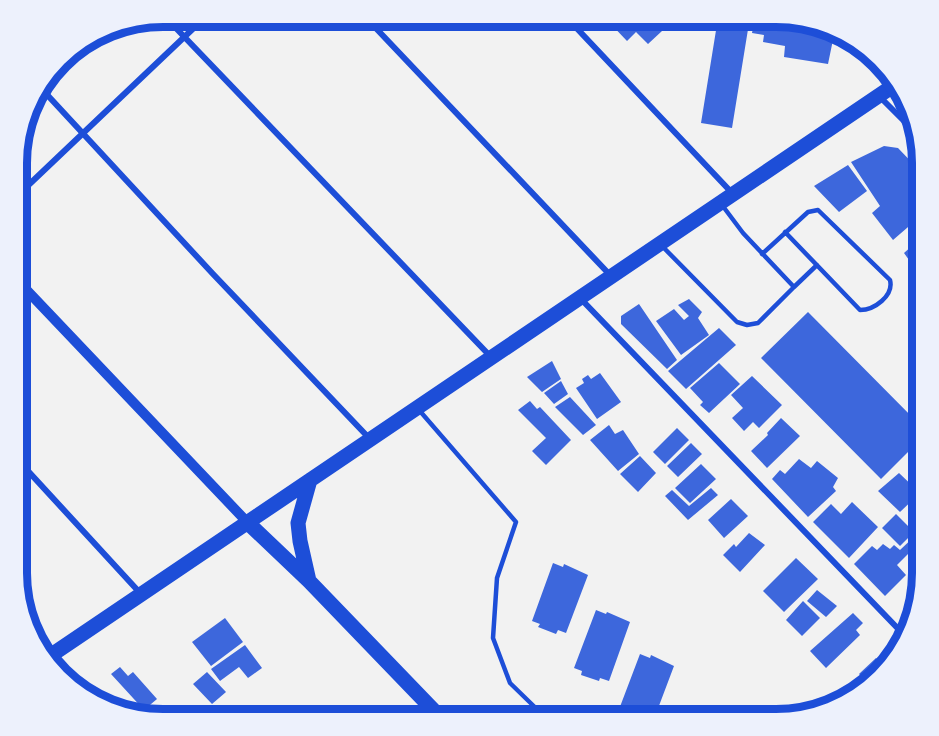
<svg xmlns="http://www.w3.org/2000/svg" width="939" height="736" font-family="'Asap Condensed',sans-serif">
  <style>
    .building { fill: #3d67dc }
    .lines { fill: none; stroke-linecap: round; stroke-linejoin: round }
    .service { stroke: #1d4ed8; stroke-width: 4.5 }
    .minor { stroke: #1d4ed8; stroke-width: 6 }
    .tertiary { stroke: #1d4ed8; stroke-width: 10 }
    .primary { stroke: #1d4ed8; stroke-width: 15 }
    .rim { fill: none; stroke: #1d4ed8; stroke-width: 8 }
  </style>
  <rect width="100%" height="100%" fill="#f2f2f2"/>
  <path class="building" d="M730,17H750L732,128L701,123L718,18Z
    M755,17H785L835,30L828,64L784,57L785,46L763,42L764,35L752,33Z
    M676,18L648,44L636,32L627,41L606,19Z
    M884,146L898,148L922,173V215L893,240L872,213L880,206L851,162Z
    M848,165L867,191L839,212L814,186Z
    M922,237V261L914,267L904,253Z
    M689,299L702,312L698,318L709,335L681,355L656,321L674,309L684,320L689,316L678,305Z
    M639,304L677,360L667,369L621,324V316Z
    M808,312L922,427V438L881,479L761,358Z
    M719,328L736,345L686,389L668,371Z
    M552,361L561,379L542,392L527,377Z
    M719,363L740,384L709,413L700,405L703,402L690,388Z
    M600,373L621,402L597,419L576,388L584,383L582,379L588,375L591,379Z
    M752,376L782,405L759,428L753,422L744,431L732,418L743,408L731,395Z
    M561,381L568,394L554,404L544,393Z
    M570,397L596,425L583,435L555,407Z
    M530,401L537,409L540,407L571,440L546,465L532,451L546,438L518,410Z
    M781,418L800,436L767,468L751,451L768,435L767,433Z
    M609,425L615,434L623,430L639,454L618,471L590,440Z
    M677,428L689,440L665,464L653,452Z
    M691,443L702,454L678,477L667,466Z
    M640,456L656,473L638,492L620,474Z
    M799,459L811,468L817,461L838,478L833,487L836,491L808,517L772,479L780,470L785,474Z
    M701,464L716,479L690,503L675,488Z
    M899,473L920,493L900,512L878,491Z
    M711,488L718,495L688,520L665,496L672,490L689,506Z
    M731,499L748,516L724,538L708,520Z
    M852,502L878,527L849,558L813,522L831,504L841,514Z
    M896,514L914,532L900,546L882,528Z
    M749,533L765,545L740,572L723,555L734,544L736,547Z
    M917,534L922,540L897,565L906,575L885,596L854,564L872,546L877,550L883,544L890,549L894,545L900,550Z
    M796,558L818,579L784,612L763,591Z
    M553,563L563,567L564,564L588,575L566,633L558,630L556,634L538,627L540,624L532,621Z
    M922,568V583L921,586L913,578Z
    M817,590L837,606L826,617L807,601Z
    M803,601L820,618L802,636L786,620Z
    M596,610L606,614L607,612L630,622L609,681L600,678L599,681L581,675L582,671L574,668Z
    M853,613L863,623L856,630L860,635L826,668L810,651Z
    M225,618L243,642L211,666L192,642Z
    M245,645L262,668L248,678L239,667L220,681L211,669Z
    M640,654L650,658L651,655L674,666L654,719H629L625,718L626,715L618,712Z
    M876,658L887,669L867,683L859,674Z
    M120,667L128,676L133,672L157,699L144,710L111,674Z
    M207,672L226,692L212,704L193,684Z"/>
  <g class="lines">
    <path class="service" d="M662,246L737,322L747,325L758,323L794,287L743,233L722,205
      M762,254L808,212L818,210L890,280C894,296 874,310 860,310L785,232
      M794,287L817,265
      M419,410L516,522L497,578L493,638L510,683L547,719"/>
    <path class="minor" d="M568,19L733,194
      M370,22L611,276
      M172,24L491,357
      M39,86L213,274L369,438
      M880,97L916,133
      M18,195L199,23
      M580,298L906,637
      M17,459L141,594"/>
    <path class="tertiary" d="M18,281L248,523"/>
    <path class="primary" d="M248,523L309,581L442,719
      M309,581L300,541L298,523L310,480
      M47,658L896,84"/>
  </g>
  <path d="M0 0H939V736H0ZM163 27H776A136 136 0 0 1 912 163V573A136 136 0 0 1 776 709H163A136 136 0 0 1 27 573V163A136 136 0 0 1 163 27Z" fill="#edf1fc" fill-rule="evenodd"/>
  <path class="rim" d="M163 27H776A136 136 0 0 1 912 163V573A136 136 0 0 1 776 709H163A136 136 0 0 1 27 573V163A136 136 0 0 1 163 27Z"/>
</svg>
